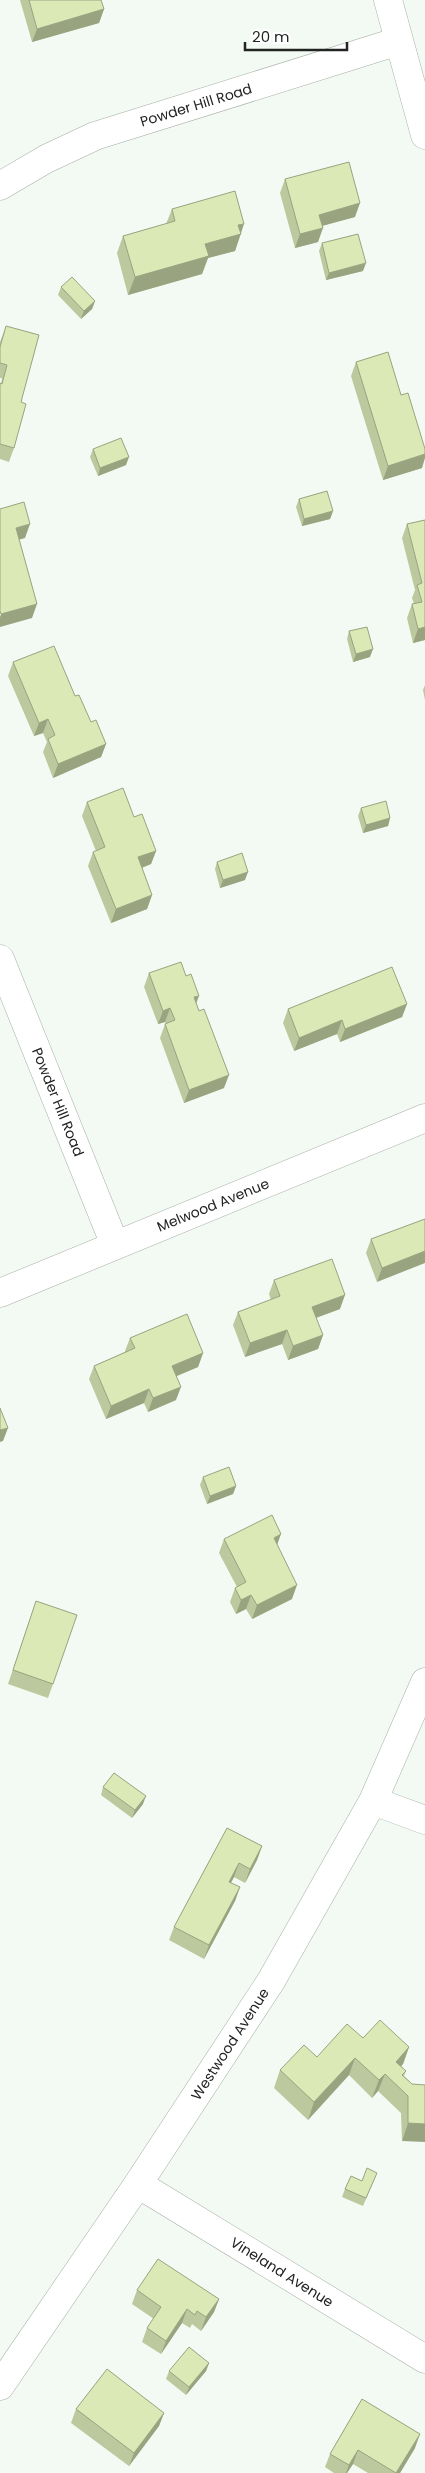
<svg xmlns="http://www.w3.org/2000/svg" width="425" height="2473" font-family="Poppins,sans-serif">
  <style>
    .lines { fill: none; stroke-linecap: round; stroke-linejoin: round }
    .minor-casing { stroke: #a7aea7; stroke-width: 29 }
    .minor { stroke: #fff; stroke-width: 28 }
    .wall { fill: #bcc89d }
    .shaded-wall { fill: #99a380 }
    .building { fill: #dbe9b7; stroke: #99a380 }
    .labels { text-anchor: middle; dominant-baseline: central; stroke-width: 5; stroke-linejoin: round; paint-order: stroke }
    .street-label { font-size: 14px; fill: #212421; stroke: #fff }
  </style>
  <rect width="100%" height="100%" fill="#f3faf3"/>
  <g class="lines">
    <defs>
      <path id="minor" d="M388,0L425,135
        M0,186L46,159L95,136L399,41
        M0,959L115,1245
        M0,1293L425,1118
        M373,1801L425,1820
        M138,2184L425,2359
        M0,2386L138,2184L271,1981L373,1801L425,1682"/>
    </defs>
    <use href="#minor" class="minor-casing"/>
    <use href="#minor" class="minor"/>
  </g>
  <path class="wall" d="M20,0H101L104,9L99,23L32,42Z
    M285,179L355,217L322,226L318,242L295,248L280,193Z
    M172,209L241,233L235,251L208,258L202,274L128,295L117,253L123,236L166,224Z
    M322,243L363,271L326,280L319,251Z
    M61,287L95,301L92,309L81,319L58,295Z
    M6,326L21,402L14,448L9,462L0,459V383L1,384L2,378H0V342Z
    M356,362L422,468L383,480L351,376Z
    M93,449L126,465L98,476L90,457Z
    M299,499L333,511L330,519L302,526L296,507Z
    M425,520V640L413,643L407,618L412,604H414L412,598L415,590L402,538L407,524Z
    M349,631L370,657L353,662L347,639Z
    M13,662L75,696L91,722L106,744L101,757L53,778L43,752L47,742L43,733L34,736L8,676Z
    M425,685V700L423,690Z
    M87,802L134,817L156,851L151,864L142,868L152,895L147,909L111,923L88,866L93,852L96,851L82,816Z
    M361,808L390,818L388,826L363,833L358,816Z
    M217,862L245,880L220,888L215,869Z
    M149,973L196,1004L224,1088L184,1103L160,1038L165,1024H166L165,1022L158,1024L144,987Z
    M407,1004L402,1017L340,1042L337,1034L294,1051L283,1023L288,1009Z
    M425,1219L377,1282L366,1253L371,1239Z
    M274,1280L340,1309L316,1318L323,1335L318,1349L288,1360L282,1344L245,1357L233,1325L238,1312L271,1300L269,1294Z
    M130,1338L203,1353L198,1367L177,1376L176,1400L148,1412L144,1403L106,1419L89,1379L94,1366L125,1352V1351Z
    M203,1477L236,1486L233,1494L207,1504L200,1485Z
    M224,1539L277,1545L292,1599L252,1619L246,1609L236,1614L230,1602L235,1588L237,1587L219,1553Z
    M36,1601L53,1684L48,1698L8,1684Z
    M103,1787L143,1804L132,1818L101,1795Z
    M227,1828L262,1846L257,1860L245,1883L234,1877L231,1883L240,1887L235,1901L204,1959L169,1940L174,1927Z
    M409,2047L403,2064L401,2066L406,2071L404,2076L412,2084L425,2085L402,2141L401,2113L378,2091L372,2098L349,2075L308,2120L274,2088L280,2070L317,2057Z
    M374,2180L363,2206L342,2197L345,2189L362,2181Z
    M137,2290L219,2299L214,2312L201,2331L192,2324L190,2328L182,2323L161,2354L142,2342L147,2328L154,2319L132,2304Z
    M209,2363L206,2371L186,2395L166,2379L169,2371Z
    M362,2399L415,2448L400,2473H368L353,2464L347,2473H334L325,2467L330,2454Z
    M76,2409L164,2413L159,2426L129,2466L71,2423Z"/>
  <path class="shaded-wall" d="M104,9L99,23L32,42L37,29Z
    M360,203L355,217L314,228L319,215Z
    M244,224L235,251L208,258L202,274L128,295L135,277L205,244L238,225Z
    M323,228L318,242L295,248L300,234Z
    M366,263L363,271L326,280L329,273Z
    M95,301L92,309L81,319L84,311Z
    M425,454V458L422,468L383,480L388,466Z
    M129,457L126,465L98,476L100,468Z
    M333,511L330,519L302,526L304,519Z
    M30,524L25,538L11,542L16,528Z
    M37,604L32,618L0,627V617L1,614Z
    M425,627V640L413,643L418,629Z
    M373,649L370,657L353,662L356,654Z
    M48,719L43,733L34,736L39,723Z
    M106,744L101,757L53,778L58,764Z
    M390,818L388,826L363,833L366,825Z
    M156,851L151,864L133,871L138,857Z
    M248,872L245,880L220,888L223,880Z
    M152,895L147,909L111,923L116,909Z
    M199,996L194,1009V997Z
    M407,1004L402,1017L340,1042L345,1029Z
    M170,1008L165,1022L158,1024L163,1011Z
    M342,1020L337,1034L294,1051L299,1038Z
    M229,1075L224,1088L184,1103L189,1090Z
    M425,1251V1263L377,1282L382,1268Z
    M345,1295L340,1309L307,1321L312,1307Z
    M287,1330L282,1344L245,1357L250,1343Z
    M323,1335L318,1349L288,1360L293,1346Z
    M203,1353L198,1367L167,1380L172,1366Z
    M181,1387L176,1400L148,1412L153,1398Z
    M149,1389L144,1403L106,1419L111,1406Z
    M8,1428L3,1441L0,1442V1430Z
    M236,1486L233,1494L207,1504L210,1496Z
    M281,1534L276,1548L274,1538Z
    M297,1585L292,1599L252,1619L257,1605Z
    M251,1595L246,1609L236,1614L241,1600Z
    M146,1796L143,1804L132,1818L135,1810Z
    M262,1846L257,1860L245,1883L250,1869Z
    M239,1863L234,1877L224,1895L229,1882Z
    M240,1887L235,1901L204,1959L209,1945Z
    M409,2047L403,2064L390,2079L396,2062Z
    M355,2058L349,2075L308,2120L314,2102Z
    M385,2074L378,2091L372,2098L379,2080Z
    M408,2123L425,2124V2142L402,2141Z
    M219,2299L214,2312L201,2331L206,2317Z
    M187,2309L182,2323L161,2354L166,2341Z
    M209,2363L206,2371L186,2395L189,2387Z
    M164,2413L159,2426L129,2466L134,2453Z
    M420,2434L415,2448L400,2473H396Z
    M358,2450L353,2464L347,2473H346L349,2465Z"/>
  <path class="building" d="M29,0H101L104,9L37,29Z
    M349,162L360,203L319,215L323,228L300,234L285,179Z
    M235,191L244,224L238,225L241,234L205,244L209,256L135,277L123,236L175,221L172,209Z
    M358,234L366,263L329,273L322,243Z
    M72,277L95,301L84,311L61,287Z
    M6,326L39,335L21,402L26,404L14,448L0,444V383L2,384L7,365L0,363V347Z
    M388,352L401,395L408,393L425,449V454L388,466L356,362Z
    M121,438L129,457L100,468L93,449Z
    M327,491L333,511L304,519L299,499Z
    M24,502L30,524L16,528L37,604L1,614L0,611V509Z
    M425,520V627L418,629L412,604L422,602L417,585L422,583L407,524Z
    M367,627L373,649L356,654L349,631Z
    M54,646L75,696L79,695L91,722L96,720L106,744L58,764L48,739L55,735L48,719L39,723L13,662Z
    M123,788L134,817L142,814L156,851L138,857L152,895L116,909L93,852L105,847L87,802Z
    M386,801L390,818L366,825L361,808Z
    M242,853L248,872L223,880L217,862Z
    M181,962L186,976L191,974L199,996L194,997L199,1011L204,1009L229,1075L189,1090L165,1024L175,1020L170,1008L163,1011L149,973Z
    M392,967L407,1004L345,1029L342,1020L299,1038L288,1009Z
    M425,1219V1251L382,1268L371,1239Z
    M332,1259L345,1295L312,1307L323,1335L293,1346L287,1330L250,1343L238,1312L280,1296L274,1280Z
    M187,1314L203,1353L172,1366L181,1387L153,1398L149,1389L111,1406L94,1366L135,1348L130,1338Z
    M0,1408L8,1428L0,1430Z
    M229,1467L236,1486L210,1496L203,1477Z
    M272,1515L281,1534L274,1538L297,1585L257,1605L251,1595L241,1600L235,1588L246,1582L224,1539Z
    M36,1601L77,1615L53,1684L13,1670Z
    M114,1773L146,1796L135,1810L103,1787Z
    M227,1828L262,1846L250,1869L239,1863L229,1882L240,1887L209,1945L174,1927Z
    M380,2020L409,2047L396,2062L406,2071L402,2075L412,2084L425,2085V2124L408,2123V2096L385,2074L379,2080L355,2058L314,2102L280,2070L304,2045L317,2057L347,2024L363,2038Z
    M367,2168L377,2173L366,2198L345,2189L351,2176L362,2181Z
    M158,2259L219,2299L206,2317L197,2311L195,2315L187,2309L166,2341L147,2328L161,2307L137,2290Z
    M189,2347L209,2363L189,2387L169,2371Z
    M107,2369L164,2413L134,2453L76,2409Z
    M362,2399L420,2434L396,2473L358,2450L349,2465L330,2454Z"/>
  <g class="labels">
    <g class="street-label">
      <text transform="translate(196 105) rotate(-17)">Powder Hill Road</text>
      <text transform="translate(58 1102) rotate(68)">Powder Hill Road</text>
      <text transform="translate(213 1205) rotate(-22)">Melwood Avenue</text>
      <text transform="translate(230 2044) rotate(-57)">Westwood Avenue</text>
      <text transform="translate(282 2272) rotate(32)">Vineland Avenue</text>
    </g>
  </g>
  <path d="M245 42v8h102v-8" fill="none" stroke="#212421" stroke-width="2.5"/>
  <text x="252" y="42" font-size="15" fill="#212421" stroke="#ffffff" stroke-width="4" paint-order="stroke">20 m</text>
</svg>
